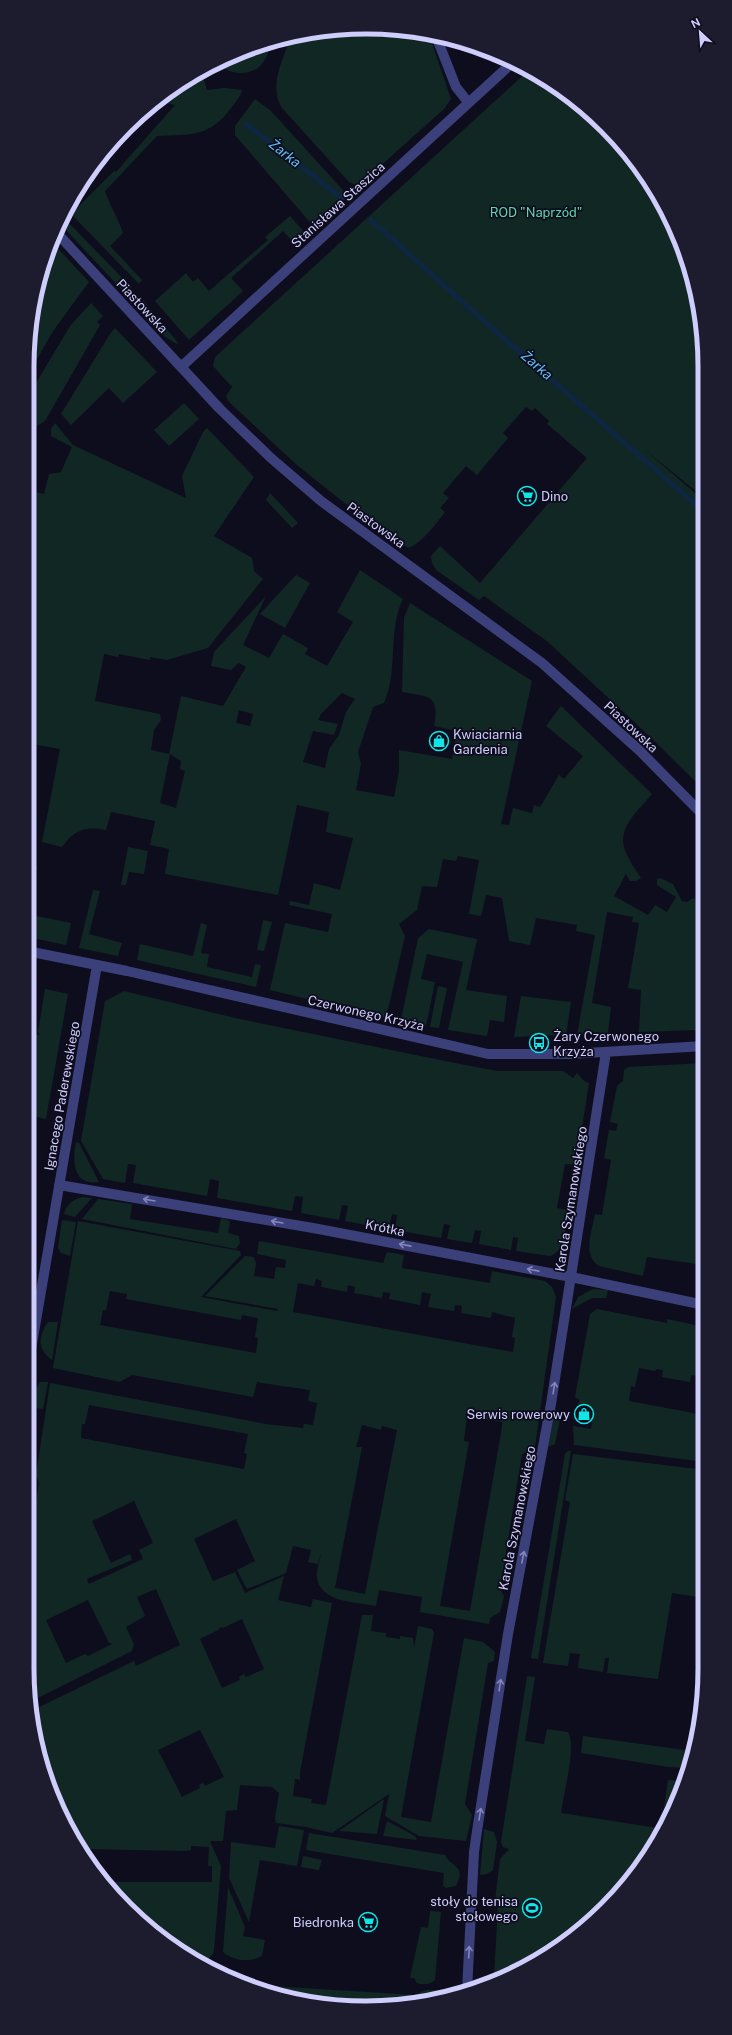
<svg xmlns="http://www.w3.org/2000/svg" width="732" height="2035" font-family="'Public Sans',sans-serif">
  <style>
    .green { fill: #112724; fill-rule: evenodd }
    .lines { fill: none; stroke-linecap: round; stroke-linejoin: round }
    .stream { stroke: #0f2640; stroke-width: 5.5 }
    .minor { stroke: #3b3f7a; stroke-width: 10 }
    .oneway { stroke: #8486bb }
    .labels { text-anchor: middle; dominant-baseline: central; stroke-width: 3.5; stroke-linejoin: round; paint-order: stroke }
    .street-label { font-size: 13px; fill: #cecdfc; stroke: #0e0d1d }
    .park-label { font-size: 13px; fill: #5ed6ac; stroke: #0e0d1d }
    .poi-label { font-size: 13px; fill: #cecdfc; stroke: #0e0d1d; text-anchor: start }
    .water-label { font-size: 14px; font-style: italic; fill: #62bff5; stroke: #0e0d1d }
    .rim { fill: none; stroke: #cecdfc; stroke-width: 5 }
  </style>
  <rect width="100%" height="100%" fill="#0e0d1d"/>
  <path class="green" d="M388,28L429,34L451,99L444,109L358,186L349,182L282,108C268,85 283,60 291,37L322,30Z
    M272,42C269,49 267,59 261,65C250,77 228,75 218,63L257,45Z
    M201,70L207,90L225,88L242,90C241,96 235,103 231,108C209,138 190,134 157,136L105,191C110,206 118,218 123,233L110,246L142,280L139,284L71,214L114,171L116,172L175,105L157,101Z
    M529,70L536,73L621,142L670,216L702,322V496L645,450L702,499L703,789L646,733L548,642L484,596L479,600L436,570L432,563L431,556L440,546L480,583L587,458L547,424L549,421L535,408L532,411L526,407L503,433L508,438L477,475L466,466L443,493L449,498L440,508L445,512C439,520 417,550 407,547C403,545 400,541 397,539L394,542L298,466L229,402L226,396L232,387L213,366L215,357Z
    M255,99L271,111L342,189L346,198L314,227L235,135V126Z
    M290,216L306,234L295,244L283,231L231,278L243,291L189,340L155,301L186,273L193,282L198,278L209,291L268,240L265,237Z
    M66,220L132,288L126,293L123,291L64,228Z
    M52,242L89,282L53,331L27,377L38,278Z
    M143,300L179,344C169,342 143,320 141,310C140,306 142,303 143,300Z
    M91,303L103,316L97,322L100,325L45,421L35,427L27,458V407L36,383L70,326Z
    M115,328L157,372L123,403L109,388L71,425L61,414L110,334Z
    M184,403L199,419L169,446L154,430Z
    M55,423L73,445L186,498L182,476L203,432L207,428L254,477L214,536L252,558L254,571L263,579L208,648L167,660L150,657V660L119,654L118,657L104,654L95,701L160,714L161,720L154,730L151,750L169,754L181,696L223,706L246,667L239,663L231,670L211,666L214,652L266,596L243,645L269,658L283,634L308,648L305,654L327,666L353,622L337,612L360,570L403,599C387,631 399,670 384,703L373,707L358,752L361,764L356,790L394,797L399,771V750L452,759L457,731L434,726C440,694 429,697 402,692L404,618L410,603L532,681L501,824L509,825L513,808L532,813L534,805L540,807L559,775L564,779L583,756L546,726L561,706L652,794C638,811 615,829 626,853C630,862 636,870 641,878L636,881H630L626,874L614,896L648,915L655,905L667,912L676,897L657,885V879L660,878L673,884L682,901L687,902L693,898L703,905L704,982L698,1030L639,1032L641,990L628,988L639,923L632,922L633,917L607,912L592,1003L611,1007L608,1033L577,1035L595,935L576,931L577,925L536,918L530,945L509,941L502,898L486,895L481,916L469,914L479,860L458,856L456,861L443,859L437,887L422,886L417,910L399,924L405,936L386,1018L270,990L285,923L328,932L332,914L289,905L290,901L309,905L314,883L340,890L353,838L326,832L329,812L297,805L278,895L165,874L169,849L150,845L155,821L111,812L106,830C86,826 74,830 62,847L42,842L60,749L27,743V490L44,494L49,474L61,472L72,447L51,436V429ZM342,693L355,699L346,712L339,735L329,749L325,768L303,762L313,731L334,735L338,724L318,720L321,714ZM239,710L253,714L250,726L236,723ZM170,754L181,761L180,769L185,771L176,808L160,803Z
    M270,493L298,523L292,528L266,500Z
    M296,575L310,583L285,628L260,614Z
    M128,847L148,851L144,874L129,872L126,885H121Z
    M27,865L37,866L27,911Z
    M93,890L100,891L89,934L122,943L118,956L79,948Z
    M27,914L71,923L66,945L27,937Z
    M263,920L272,922L264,951L257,950Z
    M201,923L207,925L201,953L209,954L207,967L252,977L255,964L261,965L256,987L137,960L140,944L193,956Z
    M429,929L477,939L466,990L507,996L504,1022L490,1020L487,1036L448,1030L463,962L427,954L421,979L435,982L426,1026L401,1020L418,938Z
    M438,986L447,988L439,1028L430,1027Z
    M45,989L68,994L46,1119L27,1115V1041L31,1035H40L38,1032Z
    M124,991L235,1018L455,1063L497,1071H563L573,1078L577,1073L584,1081L589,1083L576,1165L565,1164L557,1208L567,1210C565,1225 567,1251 550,1256L516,1251L518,1238L513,1237L511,1250L479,1244L481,1231L475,1230L472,1243L447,1239L450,1225L444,1224L441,1238L395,1230L397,1215L392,1214L389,1229L345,1221L348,1206L342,1205L339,1220L301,1213L303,1197L295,1196L292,1211L217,1198L219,1181L210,1179L207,1196L133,1183L136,1165L128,1164L125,1183L103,1179L81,1141L105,1001Z
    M521,996L571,1002L566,1035L514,1037Z
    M704,1063V1265L647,1257L643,1276L599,1266C582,1255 592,1231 595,1214L602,1215L611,1160L604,1158L609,1130L616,1131L618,1124L610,1122L617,1086L623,1081L624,1070L628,1067Z
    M76,1142L79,1143L99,1182C73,1186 72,1161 76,1142Z
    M83,1197L92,1198L75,1217L64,1214C66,1204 74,1199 83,1197Z
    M98,1199L132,1204L130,1219L218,1233L221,1218L228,1220L230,1222L228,1233L239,1236L240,1243L236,1249L82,1219Z
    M62,1220L76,1222L70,1256L61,1253L58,1248Z
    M78,1221L240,1251L241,1255L201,1297L277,1311L278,1309L205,1296L245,1256L254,1257L256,1264L254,1276L274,1279L276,1267L285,1268L286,1260L257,1254L259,1241L383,1263L387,1252L404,1255L402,1268L490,1283L492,1271L545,1281L552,1287L556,1297L535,1447L522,1454L500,1589L504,1596L500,1612L490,1618L489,1624L420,1612L422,1597L379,1590L376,1606C357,1602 321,1603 317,1578C316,1571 320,1560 321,1553L318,1564L308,1562L311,1550L293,1546L286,1573L247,1589L237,1570L255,1561L236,1519L194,1539L213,1581L235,1572L245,1593L284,1576L278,1600L311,1607L313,1599L332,1603L300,1772V1780L295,1779L293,1796L312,1799L311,1803L326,1805L362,1615H373L371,1631L386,1633V1637L400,1639V1636L413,1638L414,1648L418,1626L432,1629L434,1633L401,1817L431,1822L464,1638L483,1642L495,1652L494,1661L488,1663L465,1804L472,1815L466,1841L419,1836L385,1816L389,1794L332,1833L306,1827L276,1823L275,1818L279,1793L272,1787L240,1785L237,1810L226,1811L223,1841H210L221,1866L214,1950L213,1954L207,1960L194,1959L159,1938L111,1893L104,1882H212V1866H208L209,1847L191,1846V1850L186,1851L84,1849L53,1799L33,1735L31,1711L134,1661L136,1666L180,1645L156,1589L137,1597L145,1616L126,1627L134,1644L132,1651L30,1702L27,1669V1558L39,1483L36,1475L50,1383L266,1424L303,1428L304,1424L313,1425L317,1403L308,1401L310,1390L262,1383L257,1382L253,1397L132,1375L120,1382L53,1368ZM316,1279L322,1281L321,1287L347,1292L348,1285L355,1287L354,1293L382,1298L383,1292L390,1293L389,1299L420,1305L422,1292L431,1294L428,1307L454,1311L455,1305L462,1306L461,1313L491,1318L492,1312L515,1318L512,1337L515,1338L513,1352L293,1312L298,1283L314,1286ZM110,1291L127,1294L126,1299L241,1320L242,1315L258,1318L255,1337L258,1338L256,1353L100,1325L103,1310H106ZM89,1405L248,1434L244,1453L247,1454L244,1469L81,1438L82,1424H85ZM467,1416L502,1422V1427L470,1611L440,1606L469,1442L464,1441ZM362,1425L381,1430L382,1426L397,1430L365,1594L335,1588L362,1447H356ZM134,1501L153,1543L139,1550L143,1559L89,1584L87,1579L132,1560L130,1554L111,1563L92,1521ZM88,1600L109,1643L112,1644L88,1656L85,1654L66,1663L46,1620ZM242,1619L264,1669L246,1677L244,1674L239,1677L240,1680L222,1688L200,1639L218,1630L221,1627L223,1628ZM200,1730L224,1777L205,1786L203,1783L199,1785L200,1788L182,1797L158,1750Z
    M593,1289L608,1290L606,1298H592L572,1309L578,1297Z
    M597,1309L667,1323V1319L704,1327V1385L697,1383L698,1376L691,1375L690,1382L662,1377L663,1370L656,1369L655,1371L639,1368L635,1387L631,1386L629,1401L704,1415L705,1462L574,1445L573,1426L591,1429L594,1410L577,1407L580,1400L575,1397L590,1314Z
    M48,1322H58L52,1360C37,1349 38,1337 48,1322Z
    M40,1382H48L43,1409L36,1408L32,1403V1396Z
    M555,1409L561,1414L555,1444L548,1447Z
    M568,1451H571L538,1659L531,1658L565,1454Z
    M573,1454L705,1470V1598L672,1593L658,1679L607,1673L609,1658H605L603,1672L578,1668L580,1654L570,1653L568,1666L543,1663L570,1502L565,1500Z
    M527,1676L535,1677L525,1741L544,1744L547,1729L568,1732C577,1747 563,1794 561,1813L658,1828L660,1830L648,1858L606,1909L555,1951L494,1978L498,1905L494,1909L500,1859L509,1849L503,1847L501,1842Z
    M583,1736L692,1751L688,1768L668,1767L581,1753Z
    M668,1780L682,1781L663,1823L662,1822Z
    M384,1799L377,1834L339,1831Z
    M387,1821L415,1836L417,1840L383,1836Z
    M279,1826L304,1830L297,1866L260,1860L249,1922L229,1878L231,1842L275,1848Z
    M484,1829L494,1832L497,1842L493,1870L487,1874L480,1875Z
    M309,1833L445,1855C451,1868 467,1865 456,1886L446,1888L443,1886L444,1873L306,1850Z
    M303,1856L322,1860L319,1870L301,1867Z
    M228,1887L245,1927L243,1936L265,1940L262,1956C249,1963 234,1961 223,1952Z
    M430,1911L441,1912L435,1980C429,1985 424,1985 417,1983L414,1978H410L421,1927L428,1928Z
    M255,1985L415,1995L426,1990H436V1995L443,1998L388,2007L322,2005Z"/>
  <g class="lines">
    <path class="stream" d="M246,124L342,198
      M371,220L476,314L702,510"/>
    <path class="minor" d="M436,36L456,87L468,102
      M56,232L220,409L271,458L321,501L542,663L640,751L703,815
      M181,367L512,63
      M27,951L127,971L488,1054H570L704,1046
      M59,1185L313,1228L571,1277L704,1305
      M27,1373L97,965
      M467,1991L474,1852L477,1831L508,1634L551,1404L606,1052"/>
  </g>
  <defs><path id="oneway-shaft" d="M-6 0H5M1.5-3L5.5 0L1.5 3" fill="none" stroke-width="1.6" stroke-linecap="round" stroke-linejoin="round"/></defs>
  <g class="oneway">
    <use href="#oneway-shaft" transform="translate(149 1200) rotate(-170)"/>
    <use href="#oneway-shaft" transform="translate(277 1222) rotate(-170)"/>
    <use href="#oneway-shaft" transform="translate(405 1245) rotate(-169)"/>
    <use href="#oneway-shaft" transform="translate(533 1270) rotate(-169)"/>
    <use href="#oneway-shaft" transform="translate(554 1388) rotate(-81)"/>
    <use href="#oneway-shaft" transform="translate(523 1557) rotate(-79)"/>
    <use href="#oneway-shaft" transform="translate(500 1685) rotate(-81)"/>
    <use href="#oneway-shaft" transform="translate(480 1814) rotate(-81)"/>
    <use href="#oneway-shaft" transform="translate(469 1952) rotate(-87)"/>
  </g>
  <defs>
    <symbol id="supermarket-ring" viewBox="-11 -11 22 22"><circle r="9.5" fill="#0e0d1d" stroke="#0fe6e6" stroke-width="1.5"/><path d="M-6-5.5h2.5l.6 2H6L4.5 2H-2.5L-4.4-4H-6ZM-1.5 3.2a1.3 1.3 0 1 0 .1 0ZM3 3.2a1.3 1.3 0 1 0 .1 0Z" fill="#0fe6e6"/></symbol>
    <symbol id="shop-ring" viewBox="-11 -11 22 22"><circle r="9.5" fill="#0e0d1d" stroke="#0fe6e6" stroke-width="1.5"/><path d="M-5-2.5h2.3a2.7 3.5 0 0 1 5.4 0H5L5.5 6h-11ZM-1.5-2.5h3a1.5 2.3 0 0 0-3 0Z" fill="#0fe6e6"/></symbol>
    <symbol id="bus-ring" viewBox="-11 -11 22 22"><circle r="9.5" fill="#0e0d1d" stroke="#0fe6e6" stroke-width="1.5"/><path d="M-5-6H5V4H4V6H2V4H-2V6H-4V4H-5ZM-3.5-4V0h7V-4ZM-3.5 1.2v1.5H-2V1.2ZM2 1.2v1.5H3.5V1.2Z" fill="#0fe6e6"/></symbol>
    <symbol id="stadium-ring" viewBox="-11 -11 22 22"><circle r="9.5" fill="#0e0d1d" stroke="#0fe6e6" stroke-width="1.5"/><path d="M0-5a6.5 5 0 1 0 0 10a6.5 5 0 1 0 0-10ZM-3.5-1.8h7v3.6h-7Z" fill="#0fe6e6"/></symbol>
  </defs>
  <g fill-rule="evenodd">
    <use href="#supermarket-ring" x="516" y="485" width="22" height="22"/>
    <use href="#shop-ring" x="428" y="730" width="22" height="22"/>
    <use href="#bus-ring" x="528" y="1032" width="22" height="22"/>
    <use href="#shop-ring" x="573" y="1403" width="22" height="22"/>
    <use href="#stadium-ring" x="521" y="1897" width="22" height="22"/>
    <use href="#supermarket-ring" x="357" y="1911" width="22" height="22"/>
  </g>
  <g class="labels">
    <g class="street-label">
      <text transform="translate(338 205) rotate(-42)">Stanisława Staszica</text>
      <text transform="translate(142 306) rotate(47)">Piastowska</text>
      <text transform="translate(376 525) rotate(36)">Piastowska</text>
      <text transform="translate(631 727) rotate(43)">Piastowska</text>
      <text transform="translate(366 1013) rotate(13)">Czerwonego Krzyża</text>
      <text transform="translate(62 1096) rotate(-80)">Ignacego Paderewskiego</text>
      <text transform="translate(571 1199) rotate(-81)">Karola Szymanowskiego</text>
      <text transform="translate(385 1228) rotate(11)">Krótka</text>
      <text transform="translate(517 1518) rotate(-79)">Karola Szymanowskiego</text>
    </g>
    <g class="park-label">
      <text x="536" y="212">ROD "Naprzód"</text>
    </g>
    <g class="poi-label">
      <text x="541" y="496">Dino</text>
      <text x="453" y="734">Kwiaciarnia<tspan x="453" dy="15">Gardenia</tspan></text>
      <text x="553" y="1036">Żary Czerwonego<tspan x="553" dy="15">Krzyża</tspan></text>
      <text x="570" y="1414" text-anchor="end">Serwis rowerowy</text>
      <text x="518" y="1901" text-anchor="end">stoły do tenisa<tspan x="518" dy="15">stołowego</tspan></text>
      <text x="354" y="1922" text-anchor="end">Biedronka</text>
    </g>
    <g class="water-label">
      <text transform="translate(285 153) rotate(38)">Żarka</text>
      <text transform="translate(537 365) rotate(41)">Żarka</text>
    </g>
  </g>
  <path d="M0 0H732V2035H0ZM366 34H366A332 332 0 0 1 698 366V1669A332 332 0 0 1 366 2001H366A332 332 0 0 1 34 1669V366A332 332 0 0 1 366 34Z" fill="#1d1c2f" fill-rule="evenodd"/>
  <path class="rim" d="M366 34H366A332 332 0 0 1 698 366V1669A332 332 0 0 1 366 2001H366A332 332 0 0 1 34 1669V366A332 332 0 0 1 366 34Z"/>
  <g transform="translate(700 32) rotate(334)" stroke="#0e0d1d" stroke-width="3" paint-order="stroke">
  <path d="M0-3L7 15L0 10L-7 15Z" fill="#cecdfc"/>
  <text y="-6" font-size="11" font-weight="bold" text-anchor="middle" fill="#cecdfc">N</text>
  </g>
</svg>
